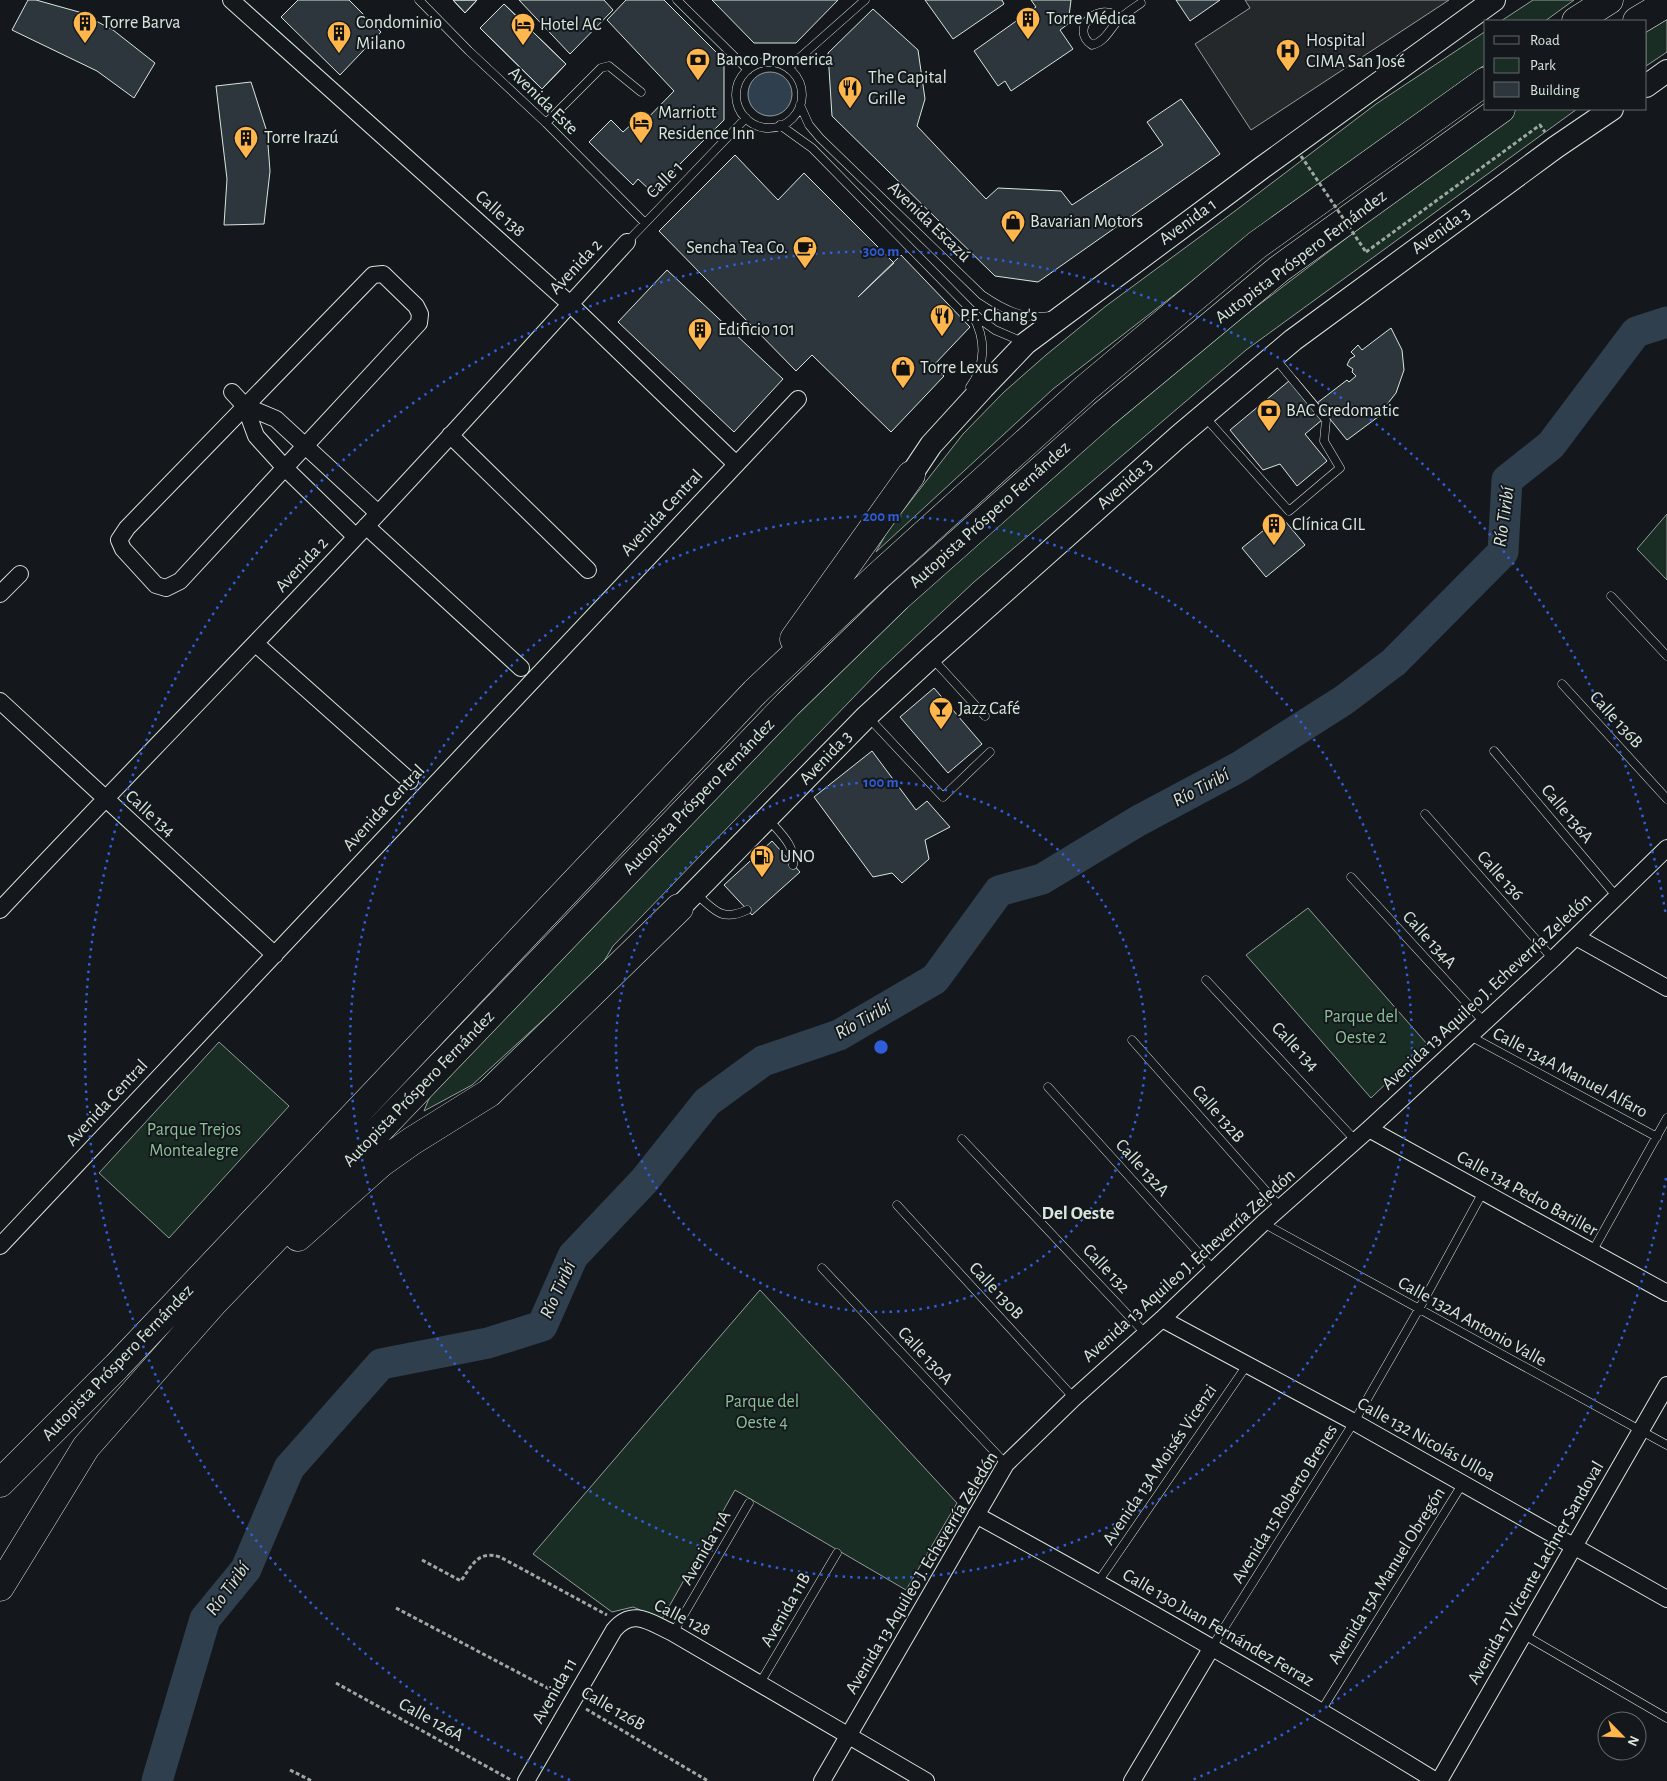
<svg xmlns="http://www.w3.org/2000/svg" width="1667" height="1781" font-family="'Alegreya Sans',sans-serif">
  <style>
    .green { fill: #1a2d24; stroke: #939e99 }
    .parking { fill: #24282b; stroke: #939e99 }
    .water { fill: #2f3f4d; stroke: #939e99 }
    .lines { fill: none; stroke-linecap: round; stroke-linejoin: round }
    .river { stroke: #2f3f4d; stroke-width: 31 }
    .building { fill: #2c363c; stroke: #d8e6dc }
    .lane-casing { stroke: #d8e6dc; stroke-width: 9 }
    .street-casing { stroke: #d8e6dc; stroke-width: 18 }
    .secondary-casing { stroke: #d8e6dc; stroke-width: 24 }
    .highway-casing { stroke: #d8e6dc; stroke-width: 29 }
    .path { stroke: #9da8a2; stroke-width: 3; stroke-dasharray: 4 2.5; stroke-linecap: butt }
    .lane { stroke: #14181c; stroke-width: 8 }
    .street { stroke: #14181c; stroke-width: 16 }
    .secondary { stroke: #14181c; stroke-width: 22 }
    .highway { stroke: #14181c; stroke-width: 28 }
    .path-bridge { stroke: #9da8a2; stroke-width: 3; stroke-dasharray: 4 2.5; stroke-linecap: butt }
    .ring { fill: none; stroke: #305dd8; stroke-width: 2.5; stroke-dasharray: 2.5 5 }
    .labels { text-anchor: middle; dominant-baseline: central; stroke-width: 4; stroke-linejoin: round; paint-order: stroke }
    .poi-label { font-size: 18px; fill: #d8e6dc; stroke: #14181c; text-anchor: start }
    .street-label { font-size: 18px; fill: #d8e6dc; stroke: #14181c }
    .park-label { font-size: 18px; fill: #8ac095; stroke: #14181c }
    .water-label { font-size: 19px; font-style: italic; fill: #d8e6dc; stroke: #14181c }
    .neighbourhood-label { font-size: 19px; font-weight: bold; fill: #d8e6dc; stroke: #14181c }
    .centre { fill: #305dd8; stroke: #14181c; stroke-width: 2.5 }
    .ring-label { font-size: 15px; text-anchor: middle; font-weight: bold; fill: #305dd8; stroke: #14181c; stroke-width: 4; stroke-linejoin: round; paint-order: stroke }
  </style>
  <rect width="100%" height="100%" fill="#14181c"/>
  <path class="green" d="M1533,0H1574L1545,21H1501Z
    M1667,18V52L1646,66V30Z
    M1486,31V64L1294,202L1053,389L876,552L888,530L963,434L1004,392L1046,355L1106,306L1235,211L1376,104Z
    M1516,109H1577L1246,350L974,582L879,671L613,946L600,968L472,1085L424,1111L428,1101L436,1084L856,647L1155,384Z
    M1667,514V580L1637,549Z
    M1308,908L1427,1044L1371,1098L1246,955Z
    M219,1042L289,1106L169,1238L99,1173Z
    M760,1290L957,1503L906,1590L735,1490L662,1619L633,1607L612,1612L533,1554Z"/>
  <path class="parking" d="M1245,0H1449L1251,130L1195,44L1250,8Z"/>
  <path class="water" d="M748 94a22 22 0 1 1 44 0a22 22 0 1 1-44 0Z"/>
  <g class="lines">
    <path class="river" d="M157,1781L205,1619L246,1569L289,1468L381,1364L488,1343L542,1326L573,1256L644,1181L707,1102L763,1061L839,1035L935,979L999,891L1042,879L1138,821L1239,767L1344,700L1394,662L1503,552L1507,480L1551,445L1636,332L1667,322"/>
  </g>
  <path class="building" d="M28,0H36L79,12L113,30L155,63L134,98L97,71L12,30Z
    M298,0H349L381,32L340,75L281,17Z
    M453,0H477L465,13Z
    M453,0H477L465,13Z
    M519,0H604L613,10L570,54Z
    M626,0H664L724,60V120L652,192L638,179L633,185L589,142L611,120L623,132L633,123L638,128L674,91L607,20Z
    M712,0H838L796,43H754Z
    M925,0H1002L1004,4L953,39Z
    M1031,0H1071L1068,24L1060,30L1073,49L1011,91L1005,81L998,86L974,51L1036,7Z
    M1176,0H1220L1190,21Z
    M504,4L566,64L542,89L480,28Z
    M504,4L566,64L542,89L480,28Z
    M873,9L918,50L925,99L917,126L986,199L998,188L1061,191L1072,205L1163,145L1147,122L1181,99L1220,154L1038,282L995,276L832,116L828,53Z
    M251,82L267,132L270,171L264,224L224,225L227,179L216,86Z
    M735,155L778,200L804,173L894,263L858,297L901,255L970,327L933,366L944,376L891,432L812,355L796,371L659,231Z
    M667,270L783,379L734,432L618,322Z
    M1391,328L1402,350L1404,370L1396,393L1381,412L1382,414L1347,440L1317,403L1347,380L1349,382L1356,376L1352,372L1353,369L1347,365L1350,359L1355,356L1351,352L1358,345L1362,350Z
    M1295,376L1328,415L1305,434L1327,461L1297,486L1280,464L1263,470L1230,430Z
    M1281,516L1305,545L1266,577L1242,548Z
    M934,688L982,744L948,773L900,717Z
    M872,751L916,810L927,801L950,827L925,840L929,859L902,883L892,873L873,877L814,797Z
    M772,841L800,872L752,915L724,885Z"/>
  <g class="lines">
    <defs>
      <path id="lane" d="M419,0L469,51L546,123L645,223
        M677,0L748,70
        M1120,18C1100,0 1068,28 1092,45C1107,41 1110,27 1121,18C1127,12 1134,8 1141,3
        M736 95a33 33 0 1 1 66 0a33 33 0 1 1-66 0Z
        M788,68L865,0
        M800,105L809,125L820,138L982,295C1004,310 1024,320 1051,316
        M546,123L601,68L609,66L641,92
        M780,125L812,148L981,320L995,330L1023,342
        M627,242L746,118
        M970,387C986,365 986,339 973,316
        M1205,417L1289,511L1340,468L1324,441L1326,420L1274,357
        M1611,596L1667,656
        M932,658L985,716
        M1562,684L1667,799
        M869,718L943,797L990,752
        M1494,751L1617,897
        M1425,814L1553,959
        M769,820C780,833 796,846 793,865
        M1351,877L1484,1022
        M696,894C715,910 721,922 747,910
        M1206,980L1355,1140
        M1470,1036L1657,1137
        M1132,1040L1281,1208
        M1048,1087L1213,1269
        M962,1139L1145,1333
        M897,1205L1074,1398
        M1263,1223L1667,1445
        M1592,1252L1667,1118
        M822,1268L1006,1464
        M1098,1582L1247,1365
        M673,1633L749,1503
        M1524,1635L1667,1718
        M1212,1647L1354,1422L1419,1309L1483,1192
        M760,1683L837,1553
        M1321,1711L1463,1483"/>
      <path id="street" d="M231,0L570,304L736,464
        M383,274L416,306L420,314L419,323L180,581L166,588L156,585L123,549L119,540L127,528L373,275Z
        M232,392L245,406L276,419L378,513
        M245,406L256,436L285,468L356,537
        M450,435L588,570
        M366,526L521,668
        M0,594L20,574
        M256,644L410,781
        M0,701L275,955
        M0,910C118,784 239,662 356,537C448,440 537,340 627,242
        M1576,937L1667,988
        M1369,1129L1667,1293
        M0,1246L798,399
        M1162,1319L1354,1422L1667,1599
        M976,1515C1131,1600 1285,1688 1436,1781
        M526,1781L614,1630C633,1607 651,1623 673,1633L926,1781
        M822,1781L1006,1464L1074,1398L1162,1319L1263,1223L1369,1129L1553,959L1667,848
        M1132,1781L1212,1647
        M1439,1781L1667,1385"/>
      <path id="secondary" d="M1646,86L1667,71
        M911,475L931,445L983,388L1026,343L1263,167L1494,0
        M679,908L867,716L931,657L1179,436L1293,340L1556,147L1612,109"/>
      <path id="highway" d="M1576,21L1609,0
        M1637,21L1667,3
        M794,639L911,475
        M298,1237L381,1163L412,1141L489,1093L679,908
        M0,1483L117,1366L755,692L877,577L1086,388L1257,245L1486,81
        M0,1587L86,1447L214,1302L788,704L898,597L1103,415L1279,269L1501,109"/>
    </defs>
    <use href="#lane" class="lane-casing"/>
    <use href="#street" class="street-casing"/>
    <use href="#secondary" class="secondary-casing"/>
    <use href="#highway" class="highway-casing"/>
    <path class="path" d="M1366,252L1540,125L1545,132
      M422,1560L461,1581C472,1565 478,1550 500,1557L607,1615
      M396,1608L559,1694
      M336,1683L511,1780
      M586,1709L708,1781
      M290,1770L312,1781"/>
    <use href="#lane" class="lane"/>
    <use href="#street" class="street"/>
    <use href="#secondary" class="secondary"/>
    <use href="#highway" class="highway"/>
    <path class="path-bridge" d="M1301,156L1366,252"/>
  </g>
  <g class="ring">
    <circle cx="881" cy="1047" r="265"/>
    <circle cx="881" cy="1047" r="531"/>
    <path d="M1666 1178A796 796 0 0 1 1192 1780M570 1780A796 796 0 1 1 1666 916"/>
  </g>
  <defs>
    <symbol id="building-pin" viewBox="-11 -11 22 30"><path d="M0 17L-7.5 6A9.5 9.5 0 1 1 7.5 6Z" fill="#ffb74d" stroke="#14181c"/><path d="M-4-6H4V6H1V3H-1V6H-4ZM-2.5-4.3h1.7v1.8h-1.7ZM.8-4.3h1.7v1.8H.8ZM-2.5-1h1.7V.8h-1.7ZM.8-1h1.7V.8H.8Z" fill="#111"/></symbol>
    <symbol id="hotel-pin" viewBox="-11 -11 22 30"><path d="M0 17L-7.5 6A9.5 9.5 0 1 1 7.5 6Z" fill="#ffb74d" stroke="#14181c"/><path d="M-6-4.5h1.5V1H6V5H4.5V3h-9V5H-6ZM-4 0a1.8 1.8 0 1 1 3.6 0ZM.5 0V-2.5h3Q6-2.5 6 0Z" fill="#111"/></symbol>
    <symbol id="hospital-pin" viewBox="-11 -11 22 30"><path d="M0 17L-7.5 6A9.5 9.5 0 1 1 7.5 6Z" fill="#ffb74d" stroke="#14181c"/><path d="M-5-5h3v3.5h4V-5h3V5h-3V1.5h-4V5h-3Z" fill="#111"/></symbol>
    <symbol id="bank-pin" viewBox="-11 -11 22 30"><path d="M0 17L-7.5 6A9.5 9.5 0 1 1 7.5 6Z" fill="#ffb74d" stroke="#14181c"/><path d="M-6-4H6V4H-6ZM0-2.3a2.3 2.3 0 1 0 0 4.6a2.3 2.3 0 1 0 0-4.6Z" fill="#111"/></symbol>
    <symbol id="restaurant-pin" viewBox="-11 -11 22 30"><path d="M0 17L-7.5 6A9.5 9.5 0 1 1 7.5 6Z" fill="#ffb74d" stroke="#14181c"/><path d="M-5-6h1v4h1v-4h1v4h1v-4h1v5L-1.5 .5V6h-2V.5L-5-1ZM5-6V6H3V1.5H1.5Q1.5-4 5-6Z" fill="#111"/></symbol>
    <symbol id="shop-pin" viewBox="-11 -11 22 30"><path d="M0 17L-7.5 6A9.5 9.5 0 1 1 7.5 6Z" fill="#ffb74d" stroke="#14181c"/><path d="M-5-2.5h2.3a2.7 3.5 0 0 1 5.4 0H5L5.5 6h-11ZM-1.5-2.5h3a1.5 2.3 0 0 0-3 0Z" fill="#111"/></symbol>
    <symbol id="cafe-pin" viewBox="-11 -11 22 30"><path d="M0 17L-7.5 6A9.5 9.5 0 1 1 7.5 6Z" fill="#ffb74d" stroke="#14181c"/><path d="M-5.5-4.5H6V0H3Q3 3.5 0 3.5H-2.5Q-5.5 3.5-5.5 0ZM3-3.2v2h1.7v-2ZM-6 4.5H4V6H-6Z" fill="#111"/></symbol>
    <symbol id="bar-pin" viewBox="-11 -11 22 30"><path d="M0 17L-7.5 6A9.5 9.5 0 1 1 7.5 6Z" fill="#ffb74d" stroke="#14181c"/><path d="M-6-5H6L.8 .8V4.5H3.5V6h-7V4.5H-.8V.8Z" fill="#111"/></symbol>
    <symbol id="fuel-pin" viewBox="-11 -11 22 30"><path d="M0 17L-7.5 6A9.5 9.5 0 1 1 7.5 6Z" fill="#ffb74d" stroke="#14181c"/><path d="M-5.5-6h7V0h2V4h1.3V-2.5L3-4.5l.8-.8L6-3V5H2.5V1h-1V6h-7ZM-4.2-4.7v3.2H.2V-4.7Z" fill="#111"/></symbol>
  </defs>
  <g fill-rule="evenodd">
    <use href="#building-pin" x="1014" y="5" width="28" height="38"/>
    <use href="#building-pin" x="71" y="9" width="28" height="38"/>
    <use href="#hotel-pin" x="509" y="11" width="28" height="38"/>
    <use href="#building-pin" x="325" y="19" width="28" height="38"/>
    <use href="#hospital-pin" x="1274" y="37" width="28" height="38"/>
    <use href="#bank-pin" x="684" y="46" width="28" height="38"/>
    <use href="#restaurant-pin" x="836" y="74" width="28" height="38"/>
    <use href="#hotel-pin" x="627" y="109" width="28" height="38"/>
    <use href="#building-pin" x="232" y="124" width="28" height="38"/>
    <use href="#shop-pin" x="999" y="208" width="28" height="38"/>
    <use href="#cafe-pin" x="791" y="234" width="28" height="38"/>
    <use href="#restaurant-pin" x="928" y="302" width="28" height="38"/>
    <use href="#building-pin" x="686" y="316" width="28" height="38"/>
    <use href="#shop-pin" x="889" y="354" width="28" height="38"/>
    <use href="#bank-pin" x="1255" y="397" width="28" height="38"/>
    <use href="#building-pin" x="1260" y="511" width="28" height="38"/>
    <use href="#bar-pin" x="927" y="695" width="28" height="38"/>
    <use href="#fuel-pin" x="748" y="843" width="28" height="38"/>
  </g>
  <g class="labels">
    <g class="poi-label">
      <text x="1046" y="19">Torre Médica</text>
      <text x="102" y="23">Torre Barva</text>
      <text x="356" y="23">Condominio<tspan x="356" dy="21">Milano</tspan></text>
      <text x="540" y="25">Hotel AC</text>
      <text x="1306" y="41">Hospital<tspan x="1306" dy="21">CIMA San José</tspan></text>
      <text x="716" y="60">Banco Promerica</text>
      <text x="868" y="78">The Capital<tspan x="868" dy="21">Grille</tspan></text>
      <text x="658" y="113">Marriott<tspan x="658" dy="21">Residence Inn</tspan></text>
      <text x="264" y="138">Torre Irazú</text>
      <text x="1030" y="222">Bavarian Motors</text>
      <text x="788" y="248" text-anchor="end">Sencha Tea Co.</text>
      <text x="960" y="316">P.F. Chang's</text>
      <text x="718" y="330">Edificio 101</text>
      <text x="920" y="368">Torre Lexus</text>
      <text x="1286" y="411">BAC Credomatic</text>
      <text x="1292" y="525">Clínica GIL</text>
      <text x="958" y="709">Jazz Café</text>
      <text x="780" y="857">UNO</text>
    </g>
    <g class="street-label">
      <text transform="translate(543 101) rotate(44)">Avenida Este</text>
      <text transform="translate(665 180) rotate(-46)">Calle 1</text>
      <text transform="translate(500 214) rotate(42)">Calle 138</text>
      <text transform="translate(929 222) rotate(44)">Avenida Escazú</text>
      <text transform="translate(1188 222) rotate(-36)">Avenida 1</text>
      <text transform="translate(1441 231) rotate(-36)">Avenida 3</text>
      <text transform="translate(1301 257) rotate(-37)">Autopista Próspero Fernández</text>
      <text transform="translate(576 267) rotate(-47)">Avenida 2</text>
      <text transform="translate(1125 484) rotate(-42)">Avenida 3</text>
      <text transform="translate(662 513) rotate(-47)">Avenida Central</text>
      <text transform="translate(990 515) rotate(-42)">Autopista Próspero Fernández</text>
      <text transform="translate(302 565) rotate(-47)">Avenida 2</text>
      <text transform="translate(1616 720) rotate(48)">Calle 136B</text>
      <text transform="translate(826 758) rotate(-46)">Avenida 3</text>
      <text transform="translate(699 797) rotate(-46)">Autopista Próspero Fernández</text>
      <text transform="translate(384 808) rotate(-47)">Avenida Central</text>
      <text transform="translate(150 814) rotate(42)">Calle 134</text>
      <text transform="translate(1567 814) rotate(50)">Calle 136A</text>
      <text transform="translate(1500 876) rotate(48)">Calle 136</text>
      <text transform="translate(1429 940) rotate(48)">Calle 134A</text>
      <text transform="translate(1487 992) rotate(-43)">Avenida 13 Aquileo J. Echeverría Zeledón</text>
      <text transform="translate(1295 1047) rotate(47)">Calle 134</text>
      <text transform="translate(1570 1073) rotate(28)">Calle 134A Manuel Alfaro</text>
      <text transform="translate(419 1089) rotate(-46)">Autopista Próspero Fernández</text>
      <text transform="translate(107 1103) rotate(-47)">Avenida Central</text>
      <text transform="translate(1218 1114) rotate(49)">Calle 132B</text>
      <text transform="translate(1142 1168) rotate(48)">Calle 132A</text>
      <text transform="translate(1527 1194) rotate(29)">Calle 134 Pedro Bariller</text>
      <text transform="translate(1189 1266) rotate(-42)">Avenida 13 Aquileo J. Echeverría Zeledón</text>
      <text transform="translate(1106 1269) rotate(47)">Calle 132</text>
      <text transform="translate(996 1291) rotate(47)">Calle 130B</text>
      <text transform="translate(1472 1322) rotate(29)">Calle 132A Antonio Valle</text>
      <text transform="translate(925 1356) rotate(47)">Calle 130A</text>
      <text transform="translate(118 1363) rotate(-46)">Autopista Próspero Fernández</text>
      <text transform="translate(1426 1440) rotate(29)">Calle 132 Nicolás Ulloa</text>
      <text transform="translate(1160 1465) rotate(-56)">Avenida 13A Moisés Vicenzi</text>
      <text transform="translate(1285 1504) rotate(-58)">Avenida 15 Roberto Brenes</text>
      <text transform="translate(706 1548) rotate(-60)">Avenida 11A</text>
      <text transform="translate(922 1573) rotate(-59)">Avenida 13 Aquileo J. Echeverría Zeledón</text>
      <text transform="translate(1536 1573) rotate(-60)">Avenida 17 Vicente Lachner Sandoval</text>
      <text transform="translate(1387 1576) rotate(-58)">Avenida 15A Manuel Obregón</text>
      <text transform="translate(786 1610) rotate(-60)">Avenida 11B</text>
      <text transform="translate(682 1618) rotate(27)">Calle 128</text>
      <text transform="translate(1218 1628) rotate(30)">Calle 130 Juan Fernández Ferraz</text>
      <text transform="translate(555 1691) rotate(-60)">Avenida 11</text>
      <text transform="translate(613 1709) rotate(30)">Calle 126B</text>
      <text transform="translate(431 1720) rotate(29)">Calle 126A</text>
    </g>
    <g class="park-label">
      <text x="1361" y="1017">Parque del<tspan x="1361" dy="21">Oeste 2</tspan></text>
      <text x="194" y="1130">Parque Trejos<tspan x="194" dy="21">Montealegre</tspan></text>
      <text x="762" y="1402">Parque del<tspan x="762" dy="21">Oeste 4</tspan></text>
    </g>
    <g class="water-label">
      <text transform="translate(1504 517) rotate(-82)">Río Tiribí</text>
      <text transform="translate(1201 788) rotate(-28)">Río Tiribí</text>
      <text transform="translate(863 1020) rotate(-29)">Río Tiribí</text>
      <text transform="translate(558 1290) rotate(-65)">Río Tiribí</text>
      <text transform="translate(228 1589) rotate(-54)">Río Tiribí</text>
    </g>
    <g class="neighbourhood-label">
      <text x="1078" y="1213">Del Oeste</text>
    </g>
  </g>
  <circle cx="881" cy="1047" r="8" class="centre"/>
  <g class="ring-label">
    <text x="881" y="256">300 m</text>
    <text x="881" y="521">200 m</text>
    <text x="881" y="787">100 m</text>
  </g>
  <rect x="1484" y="20" width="162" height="90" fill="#14181c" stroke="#626a69"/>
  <rect x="1494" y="36" width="25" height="8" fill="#14181c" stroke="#626a69"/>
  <text x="1530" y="45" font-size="15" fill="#d8e6dc">Road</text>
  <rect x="1494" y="58" width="25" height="15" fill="#1a2d24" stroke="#626a69"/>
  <text x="1530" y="70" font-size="15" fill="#d8e6dc">Park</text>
  <rect x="1494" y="82" width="25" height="15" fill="#2c363c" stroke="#626a69"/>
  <text x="1530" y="95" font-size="15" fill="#d8e6dc">Building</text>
  <g transform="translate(1622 1736) rotate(114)"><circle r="24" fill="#14181c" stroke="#626a69"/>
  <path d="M0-4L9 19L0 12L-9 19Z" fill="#ffb74d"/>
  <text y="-8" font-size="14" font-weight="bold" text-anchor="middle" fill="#d8e6dc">N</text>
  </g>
</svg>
